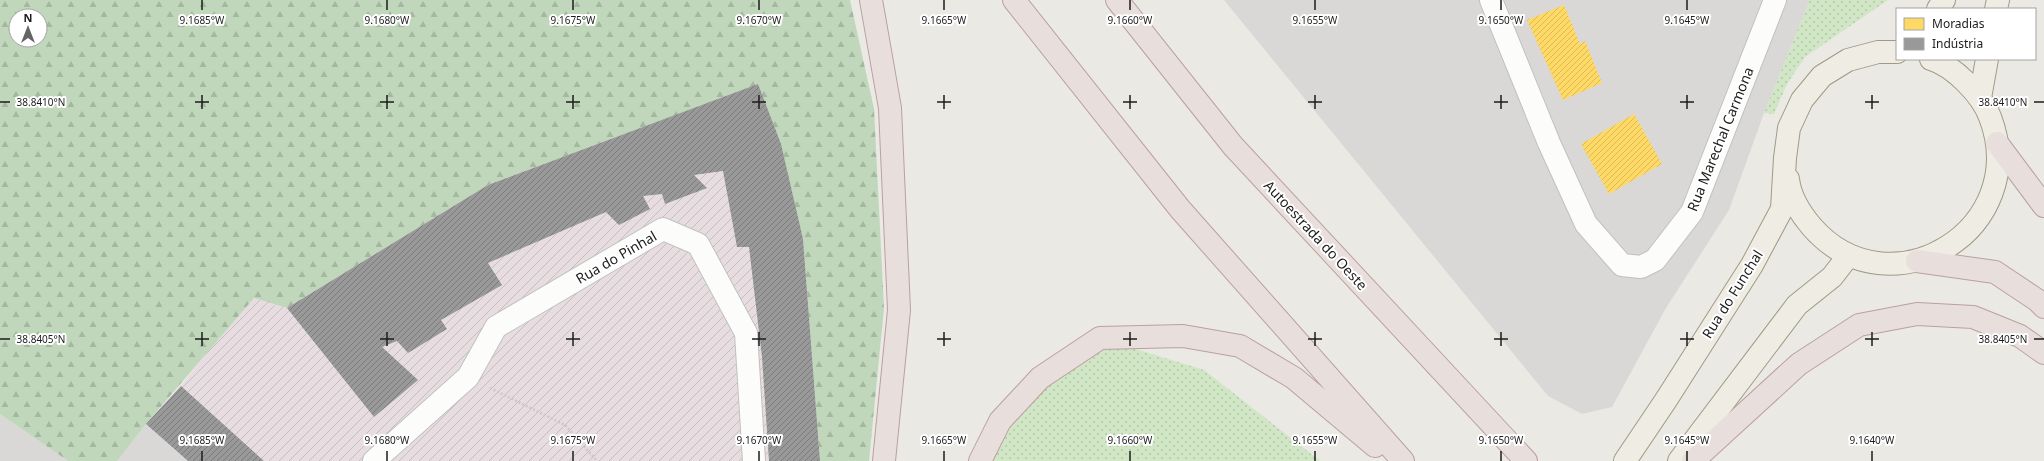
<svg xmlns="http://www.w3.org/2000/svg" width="2044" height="461" font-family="'Noto Sans',sans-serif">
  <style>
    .residential { fill: #d9d8d6 }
    .industrial { fill: url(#industrial-furrows) }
    .grass { fill: url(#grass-dots) }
    .forest { fill: url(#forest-firs); fill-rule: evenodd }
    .homes { fill: url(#homes-hatch) }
    .industry { fill: url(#industry-hatch) }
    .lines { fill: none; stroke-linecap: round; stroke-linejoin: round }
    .minor-casing { stroke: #c1c1bf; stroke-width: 24 }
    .major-casing { stroke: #9e9a83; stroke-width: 24 }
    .highway-casing { stroke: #bc9fa0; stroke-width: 24 }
    .path { stroke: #d0c7c2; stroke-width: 2.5; stroke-dasharray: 2 2; stroke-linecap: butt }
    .minor { stroke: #fcfcfb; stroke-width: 22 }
    .major { stroke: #efece4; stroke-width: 22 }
    .highway { stroke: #e8dfdd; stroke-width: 22 }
    .ticks { fill: none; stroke: #1c1c1c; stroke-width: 1.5 }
    .labels { text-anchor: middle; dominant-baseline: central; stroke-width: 4; stroke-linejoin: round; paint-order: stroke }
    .street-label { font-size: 14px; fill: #1c1c1c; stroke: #fff }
    .ticks-label { font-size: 10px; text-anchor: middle; fill: #1c1c1c; stroke: #fff; stroke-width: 4; stroke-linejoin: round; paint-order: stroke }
  </style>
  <defs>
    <pattern id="industrial-furrows" width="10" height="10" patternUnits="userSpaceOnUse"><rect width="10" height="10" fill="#e7dde1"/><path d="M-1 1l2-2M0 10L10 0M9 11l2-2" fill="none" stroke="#c6bdc0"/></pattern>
    <pattern id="grass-dots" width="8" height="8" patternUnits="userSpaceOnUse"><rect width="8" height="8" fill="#d0e6c5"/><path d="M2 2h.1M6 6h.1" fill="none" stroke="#b2c5a9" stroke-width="1.8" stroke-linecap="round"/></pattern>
    <pattern id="forest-firs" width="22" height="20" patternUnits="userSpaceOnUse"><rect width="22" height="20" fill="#c0d7bb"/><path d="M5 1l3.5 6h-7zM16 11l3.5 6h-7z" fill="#a4b8a0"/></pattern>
    <pattern id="homes-hatch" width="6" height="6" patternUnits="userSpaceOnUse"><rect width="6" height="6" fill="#ffd966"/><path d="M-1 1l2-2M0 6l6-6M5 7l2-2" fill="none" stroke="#daba58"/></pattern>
    <pattern id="industry-hatch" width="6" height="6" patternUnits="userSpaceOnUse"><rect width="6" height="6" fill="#999"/><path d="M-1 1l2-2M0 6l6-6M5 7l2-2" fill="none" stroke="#7c7c7c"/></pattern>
  </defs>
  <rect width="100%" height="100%" fill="#eae9e4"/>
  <path class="residential" d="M1224,0H1810L1764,113L1729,210L1666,308L1612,407L1582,414L1548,396Z
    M0,414L68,461H0Z
    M146,424L188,461H117Z"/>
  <path class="industrial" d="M758,84L781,144L803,239L820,461H191L146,424L181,386L250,297L287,308L488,185Z"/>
  <path class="grass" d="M1810,0H1888L1805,57L1787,84L1774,114L1764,113Z
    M1100,338L1204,370L1320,461H983L1040,378Z"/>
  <path class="forest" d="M0,0H850L874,109L884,308L869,461H820L803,239L758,85L488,185L287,308L254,298L146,424L117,461H68L0,414ZM16,16H40V40H16Z"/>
  <path class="homes" d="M1564,5L1580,44L1585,41L1602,83L1563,100L1527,20Z
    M1634,114L1662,164L1609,194L1581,144Z"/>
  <path class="industry" d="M758,84L781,144L803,239L820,461H769L762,357L749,247H737L723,171L694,175L707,188L665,204L662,194L643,196L650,209L619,225L606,212L488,263L502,285L441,320L447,329L408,353L397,341L382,347L418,380L374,417L287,308L488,185Z
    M181,386L264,461H188L146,424Z"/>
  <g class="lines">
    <defs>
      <path id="minor" d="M1491,0L1549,143L1586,224L1622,265L1641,267L1655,260L1692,212L1775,0
        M374,461L468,377L496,327L663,229L698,244L746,333L754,461"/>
      <path id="major" d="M1938,9L1944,0
        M1996,9L1998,0
        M1980,98L1987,59
        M1788,179C1790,197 1800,213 1812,227C1890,316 2033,229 1990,117C1982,95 1954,66 1931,59
        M1625,461L1666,400L1752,265L1782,209L1785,158L1789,128L1802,100L1822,76L1848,60L1878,52H1897
        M1679,461L1797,305L1832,277L1849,255"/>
      <path id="highway" d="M871,0L890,108L899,310L884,461
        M1014,0L1180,209L1403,461
        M1117,0L1233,146L1526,461
        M1997,143L2044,206
        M1917,261L1995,272L2037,300L2044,307
        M980,461L1000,421L1040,378L1100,338L1183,336L1240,346L1294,378L1375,446
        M1693,461L1799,364L1859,325L1917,314L1973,317L2020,336L2044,353"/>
    </defs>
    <use href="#minor" class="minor-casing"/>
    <use href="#major" class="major-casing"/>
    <use href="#highway" class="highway-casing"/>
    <path class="path" d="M490,388L565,425L597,461"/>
    <use href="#minor" class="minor"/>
    <use href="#major" class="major"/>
    <use href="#highway" class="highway"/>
  </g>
  <path class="ticks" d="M202,0V10M387,0V10M573,0V10M759,0V10M944,0V10M1130,0V10M1315,0V10M1501,0V10M1687,0V10M202,95V109M387,95V109M573,95V109M759,95V109M944,95V109M1130,95V109M1315,95V109M1501,95V109M1687,95V109M1872,95V109M0,102H10M195,102H209M380,102H394M566,102H580M752,102H766M937,102H951M1123,102H1137M1308,102H1322M1494,102H1508M1680,102H1694M1865,102H1879M2034,102H2044M202,332V346M387,332V346M573,332V346M759,332V346M944,332V346M1130,332V346M1315,332V346M1501,332V346M1687,332V346M1872,332V346M0,339H10M195,339H209M380,339H394M566,339H580M752,339H766M937,339H951M1123,339H1137M1308,339H1322M1494,339H1508M1680,339H1694M1865,339H1879M2034,339H2044M202,451V461M387,451V461M573,451V461M759,451V461M944,451V461M1130,451V461M1315,451V461M1501,451V461M1687,451V461M1872,451V461"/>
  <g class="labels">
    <g class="street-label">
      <text transform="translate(1720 139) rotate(-68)">Rua Marechal Carmona</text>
      <text transform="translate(1316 235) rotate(47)">Autoestrada do Oeste</text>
      <text transform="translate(616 257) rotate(-30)">Rua do Pinhal</text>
      <text transform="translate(1732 294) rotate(-58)">Rua do Funchal</text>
    </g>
  </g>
  <g class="ticks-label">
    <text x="202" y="24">9.1685°W</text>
    <text x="387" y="24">9.1680°W</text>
    <text x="573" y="24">9.1675°W</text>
    <text x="759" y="24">9.1670°W</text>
    <text x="944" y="24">9.1665°W</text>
    <text x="1130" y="24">9.1660°W</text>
    <text x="1315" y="24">9.1655°W</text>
    <text x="1501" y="24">9.1650°W</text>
    <text x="1687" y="24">9.1645°W</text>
    <text x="41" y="106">38.8410°N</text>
    <text x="2003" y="106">38.8410°N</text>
    <text x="41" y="343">38.8405°N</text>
    <text x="2003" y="343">38.8405°N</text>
    <text x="202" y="444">9.1685°W</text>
    <text x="387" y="444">9.1680°W</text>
    <text x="573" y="444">9.1675°W</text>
    <text x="759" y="444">9.1670°W</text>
    <text x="944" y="444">9.1665°W</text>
    <text x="1130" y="444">9.1660°W</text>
    <text x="1315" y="444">9.1655°W</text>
    <text x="1501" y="444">9.1650°W</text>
    <text x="1687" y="444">9.1645°W</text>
    <text x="1872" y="444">9.1640°W</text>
  </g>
  <rect x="1896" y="8" width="140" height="52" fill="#ffffff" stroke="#a4a4a4"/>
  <rect x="1904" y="18" width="20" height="12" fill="#ffd966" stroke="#a4a4a4"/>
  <text x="1932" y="28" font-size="12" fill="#1c1c1c">Moradias</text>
  <rect x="1904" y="38" width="20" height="12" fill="#999999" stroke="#a4a4a4"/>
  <text x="1932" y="48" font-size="12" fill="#1c1c1c">Indústria</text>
  <g transform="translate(28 28)"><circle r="19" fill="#ffffff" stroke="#a4a4a4"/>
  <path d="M0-3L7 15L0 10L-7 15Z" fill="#646462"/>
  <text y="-6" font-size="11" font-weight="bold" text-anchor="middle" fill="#1c1c1c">N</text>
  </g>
</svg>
